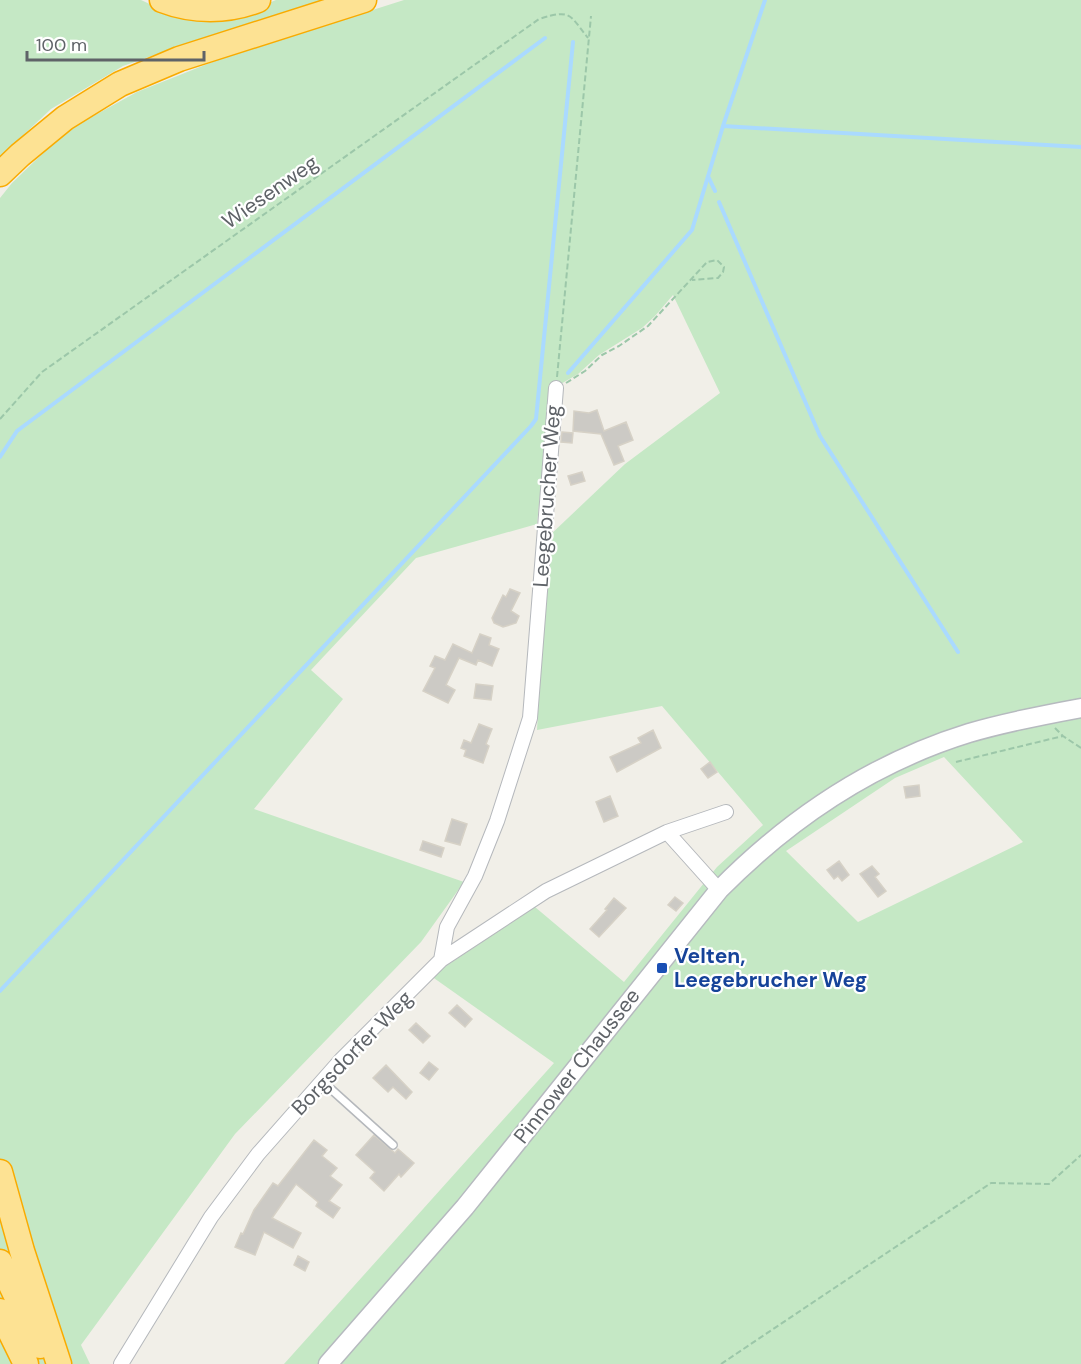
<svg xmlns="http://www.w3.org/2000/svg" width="1081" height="1364" font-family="'DM Sans',sans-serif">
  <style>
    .green { fill: #c5e8c5; fill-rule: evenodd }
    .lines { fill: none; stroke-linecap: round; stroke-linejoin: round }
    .stream { stroke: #aadaff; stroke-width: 4 }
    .building { fill: #cccac5; stroke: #d6d1c6; stroke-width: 1.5 }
    .lane-casing { stroke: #b5b8bc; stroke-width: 10 }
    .street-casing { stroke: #b5b8bc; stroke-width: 16 }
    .secondary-casing { stroke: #b6babf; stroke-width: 21 }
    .highway-casing { stroke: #f9ab00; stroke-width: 27 }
    .path { stroke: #9cc7a9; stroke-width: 2; stroke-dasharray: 6 3; stroke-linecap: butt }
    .lane { stroke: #fff; stroke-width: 7 }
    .street { stroke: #fff; stroke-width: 14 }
    .secondary { stroke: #fff; stroke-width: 18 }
    .highway { stroke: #fde293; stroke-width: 24 }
    .transit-dot { fill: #1a4fb4; stroke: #fff; stroke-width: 2 }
    .labels { text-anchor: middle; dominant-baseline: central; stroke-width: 4.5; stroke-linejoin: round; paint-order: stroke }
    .street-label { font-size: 21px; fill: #5f6368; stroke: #fff }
    .transit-label { font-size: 21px; font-weight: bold; fill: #164399; stroke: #fff; text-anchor: start }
  </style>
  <rect width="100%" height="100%" fill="#f1efe8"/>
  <path class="green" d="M0,0H141L154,6L252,10L276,0H326L209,36L123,66L51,109L0,157Z
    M404,0H1081V1364H284L554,1063L431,976L535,907L624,982L717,867L763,825L662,706L537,730L548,537L625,464L720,393L673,295L655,316L642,328L599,355L578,374L559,385L548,416L537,524L416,558L311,670L343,699L254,809L464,882L421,942L235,1134L81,1345L90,1364H0V198L12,183L66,131L137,92L225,57ZM944,757L1023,842L858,922L786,851L895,778Z"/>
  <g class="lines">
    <path class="stream" d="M723,126L1081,147
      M708,176L715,191
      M719,202L820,436L958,652
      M568,373L692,230L723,126L765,0
      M0,457L17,431L545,38
      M0,991L531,426L536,419L573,42"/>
  </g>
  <path class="building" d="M597,410L604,431L626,422L633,440L618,446L624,461L614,465L601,434L573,431L574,411L589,413Z
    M562,432L573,433L572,443L561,442Z
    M582,472L585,481L571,485L568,476Z
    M510,589L520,593L511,611L519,616L516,623L503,627L494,623L492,618L503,595L506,597Z
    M480,634L491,638L489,645L499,649L492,666L478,660L476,665L459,658L446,685L455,690L448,703L423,691L435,668L430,666L435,656L445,660L453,644L472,653Z
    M476,684L493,686L491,700L474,698Z
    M479,724L492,729L486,744L489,746L483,763L464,756L466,750L461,748L464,740L471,743Z
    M653,730L661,748L617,772L610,757L641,743L638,738Z
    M710,762L717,772L708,778L701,769Z
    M919,785L920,796L906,798L904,787Z
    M610,796L618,816L604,822L596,802Z
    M452,819L467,824L460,845L445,841Z
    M423,841L444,848L441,857L420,850Z
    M839,861L849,875L842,881L838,876L834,879L827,870Z
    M872,866L879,874L875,877L886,891L878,897L860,874Z
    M675,897L683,903L676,911L668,905Z
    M614,898L626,908L599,937L590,929L607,910L605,909Z
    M457,1005L472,1019L465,1027L449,1013Z
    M416,1023L430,1036L423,1043L409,1030Z
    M429,1062L438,1069L429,1080L420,1073Z
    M386,1065L412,1092L406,1099L393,1087L388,1092L373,1078Z
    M374,1135L395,1153L398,1149L414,1163L401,1177L399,1174L384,1191L370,1178L375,1172L356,1155Z
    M314,1140L327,1150L322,1156L337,1168L330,1176L342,1185L329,1201L340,1208L333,1218L316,1206L318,1202L296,1184L272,1218L301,1233L293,1248L264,1232L255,1255L235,1247L241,1233L243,1234L254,1210L273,1183L278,1186Z
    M298,1256L309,1262L305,1271L294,1265Z"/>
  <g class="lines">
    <defs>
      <path id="lane" d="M322,1081L393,1145"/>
      <path id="street" d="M667,832L719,890
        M441,960L447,927L475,876L497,821L530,718L556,388
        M121,1364L211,1217L258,1154L341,1060L441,960L546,891L667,832L726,812"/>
      <path id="secondary" d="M328,1364L465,1207L719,890C789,819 872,763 969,733C1006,722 1043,715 1081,708"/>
      <path id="highway" d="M162,0C193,12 228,12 258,0
        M0,174L20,155L65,118L120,84L179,59L364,0
        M0,1172L22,1251L59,1364
        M0,1262L40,1346
        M0,1311L26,1364"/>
    </defs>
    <use href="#lane" class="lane-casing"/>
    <use href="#street" class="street-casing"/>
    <use href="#secondary" class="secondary-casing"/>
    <use href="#highway" class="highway-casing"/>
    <path class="path" d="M557,377L591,16
      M566,383L585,371L602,355L619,346L648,326L707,262L717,260L724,267L723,272L718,278L692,280
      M0,419L42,372L539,19C571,9 569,14 588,38
      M1055,728L1063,736L1081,748
      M956,762L1063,736
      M721,1364L991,1183L1049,1184L1081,1155"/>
    <use href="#lane" class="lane"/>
    <use href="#street" class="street"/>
    <use href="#secondary" class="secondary"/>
    <use href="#highway" class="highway"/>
  </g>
  <rect class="transit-dot" x="656" y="962" width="12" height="12" rx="3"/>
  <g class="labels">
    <g class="street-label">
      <text transform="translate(270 192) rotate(-35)">Wiesenweg</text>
      <text transform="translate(547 496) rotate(-86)">Leegebrucher Weg</text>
      <text transform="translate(352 1053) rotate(-46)">Borgsdorfer Weg</text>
      <text transform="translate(577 1066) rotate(-52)">Pinnower Chaussee</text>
    </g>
    <g class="transit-label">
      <text x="674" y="956">Velten,<tspan x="674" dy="24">Leegebrucher Weg</tspan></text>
    </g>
  </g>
  <path d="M27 51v9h177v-9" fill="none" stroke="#5f6368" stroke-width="3"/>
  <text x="36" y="51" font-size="18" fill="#5f6368" stroke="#ffffff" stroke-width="4.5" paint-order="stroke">100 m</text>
</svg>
